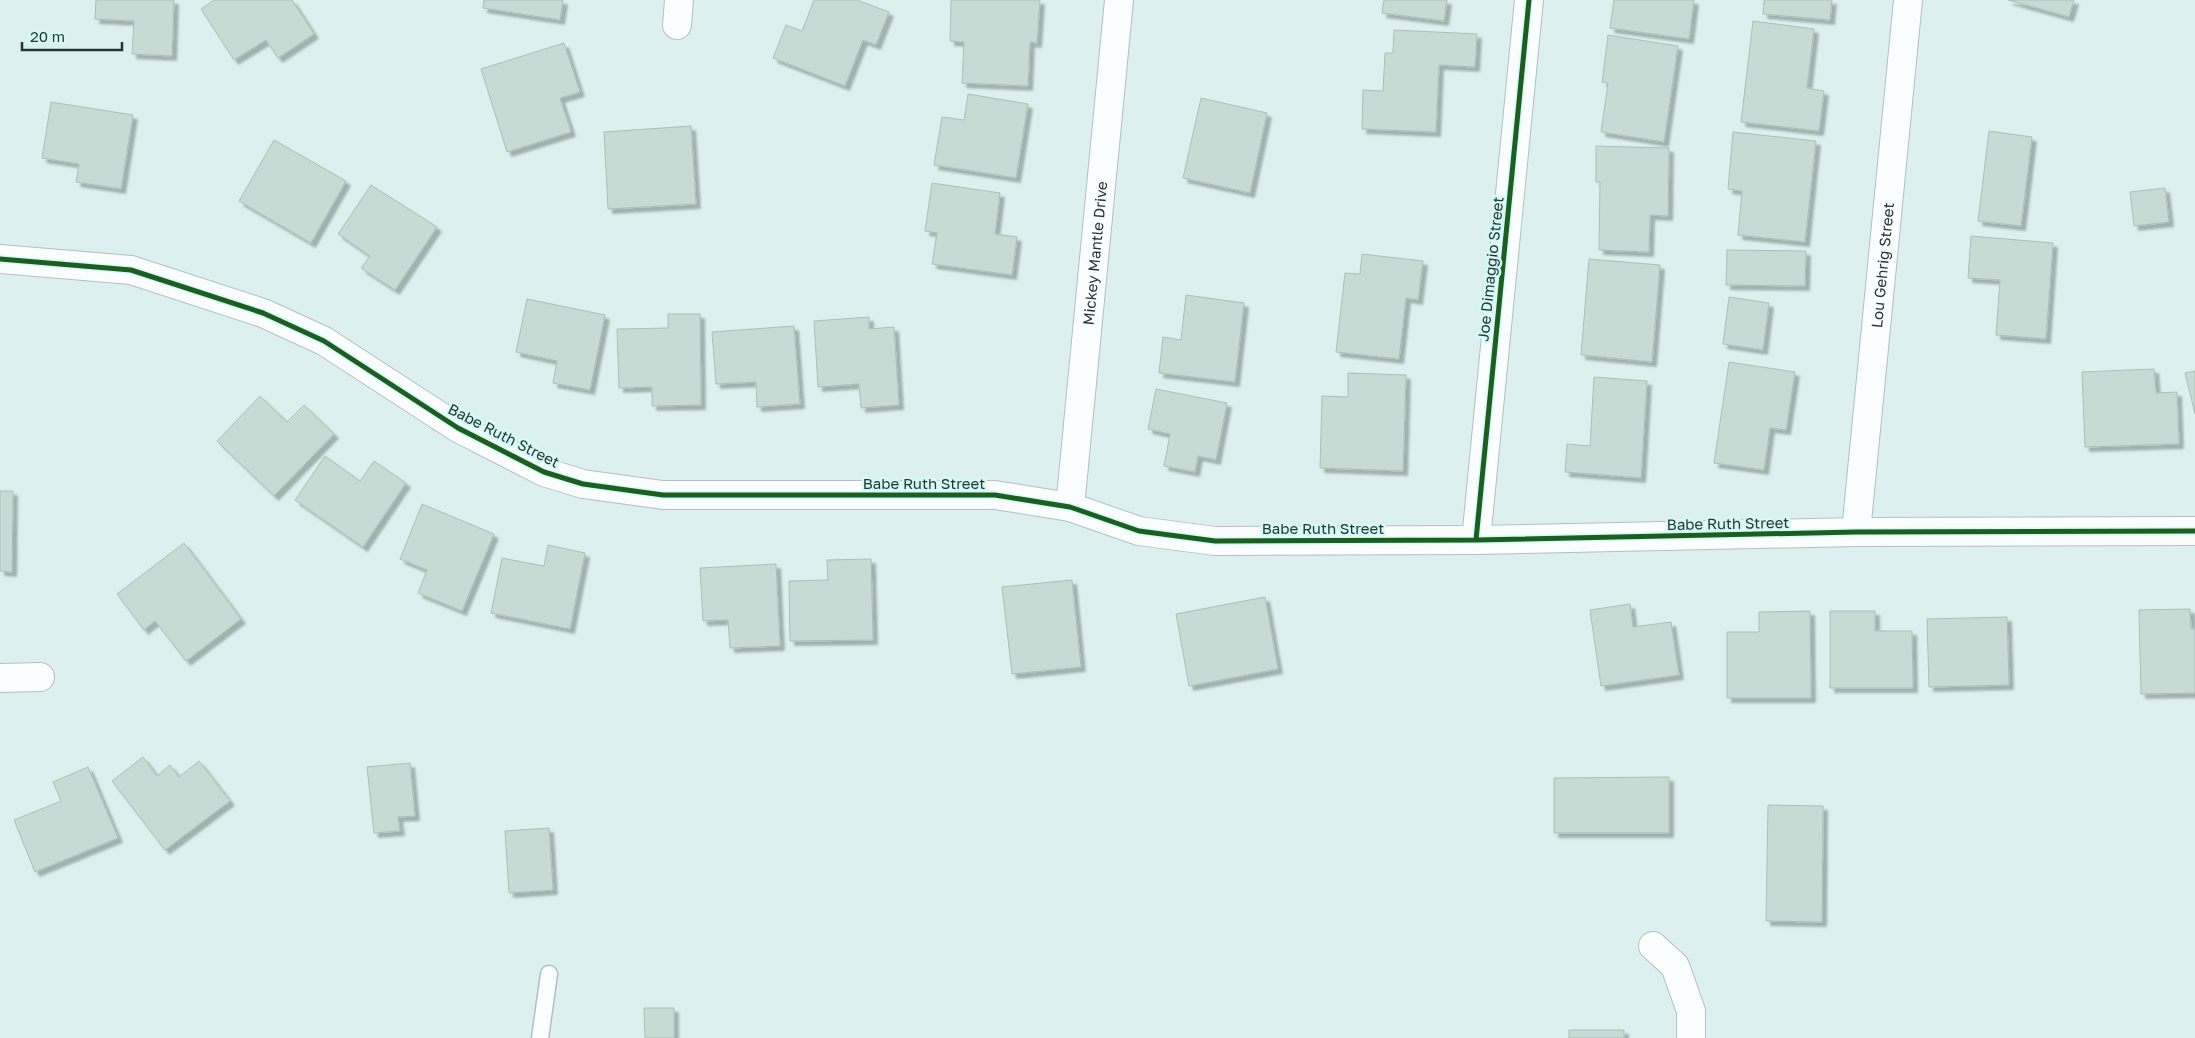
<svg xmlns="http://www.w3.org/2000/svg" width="2195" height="1038" font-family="'Golos Text',sans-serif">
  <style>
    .building { fill: #c5dbd3; stroke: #aebdb9; filter: url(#shadow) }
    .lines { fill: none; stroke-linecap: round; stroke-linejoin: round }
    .lane-casing { stroke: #b0c0bf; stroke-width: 19 }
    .street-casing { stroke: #b0c0bf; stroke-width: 30 }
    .lane { stroke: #fafdfd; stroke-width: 16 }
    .street { stroke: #fafdfd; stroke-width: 28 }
    .cycleway-casing { stroke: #d3faf6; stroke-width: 8 }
    .cycleway { stroke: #1b5e20; stroke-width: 5 }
    .labels { text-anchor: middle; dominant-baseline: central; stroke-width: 5; stroke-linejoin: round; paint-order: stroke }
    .street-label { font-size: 15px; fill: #273635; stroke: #d3faf6 }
  </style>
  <defs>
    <filter id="shadow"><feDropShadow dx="4.5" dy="4.5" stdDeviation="1" flood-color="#0004"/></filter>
  </defs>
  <rect width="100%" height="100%" fill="#dcf1ef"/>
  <path class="building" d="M96,0H174L172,56L132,54L134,21L95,19Z
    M214,0H292L314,34L278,58L266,40L234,60L201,9Z
    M484,0H563L560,20L483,8Z
    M814,0H857L889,12L876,45L863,40L845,86L773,58L786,25L802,31Z
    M951,0H1040L1037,43L1030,42L1028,86L962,83L964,42L950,41Z
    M1384,0H1447L1444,21L1382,13Z
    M1614,0H1694L1689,39L1610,28Z
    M1764,0H1832L1830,20L1763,14Z
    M2008,0H2074L2069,17Z
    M1753,21L1814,29L1807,88L1824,91L1819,131L1741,122Z
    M1394,30L1477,34L1475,67L1439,65L1436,132L1362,129L1363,90L1383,91L1385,53H1393Z
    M1608,35L1678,46L1664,142L1601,132L1608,83L1602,82Z
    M564,43L580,92L560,98L571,132L507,152L481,69Z
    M968,94L1028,104L1016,178L934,165L942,117L964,120Z
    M1201,98L1267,113L1250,193L1183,178Z
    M51,102L133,115L121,189L76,182L79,164L42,158Z
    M691,126L696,204L608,209L604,132Z
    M1989,131L2032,137L2021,226L1978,221Z
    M1733,132L1816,141L1805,242L1738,235L1742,191L1728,189Z
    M274,140L346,181L311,243L239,201Z
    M1596,146L1669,148L1668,216L1650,215L1649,252L1599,250L1600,182H1596Z
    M932,183L1000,193L995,234L1017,237L1012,275L932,264L937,233L925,231Z
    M371,185L437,227L395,290L361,268L370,256L338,234Z
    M2165,188L2169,222L2134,226L2130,192Z
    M1971,236L2053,243L2046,339L1996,335L2000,280L1968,278Z
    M1727,250L1806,251L1805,286L1726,285Z
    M1362,254L1423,261L1418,300L1406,298L1399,359L1336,352L1345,273L1360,274Z
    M1589,259L1660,265L1652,362L1581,355Z
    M1186,295L1244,303L1235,382L1159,373L1163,337L1181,340Z
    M1729,297L1769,303L1763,350L1723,344Z
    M527,299L605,315L590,390L553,383L557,361L516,352Z
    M668,314H700L701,405L652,406V387L619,388L617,329L668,328Z
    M869,317V329L894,327L899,405L861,408L859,384L818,387L814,321Z
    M794,326L800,404L757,407L756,382L716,384L712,332Z
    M1729,362L1795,372L1786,430L1770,428L1764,470L1714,463Z
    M2154,369L2156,393L2177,392L2179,444L2085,447L2082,372Z
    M2195,371V414L2185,373Z
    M1348,373L1406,375L1403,471L1320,468L1322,396L1348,397Z
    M1594,377L1647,381L1641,478L1565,472L1567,444L1590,446Z
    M1156,389L1227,403L1216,460L1198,456L1195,472L1164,466L1170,434L1148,429Z
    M260,396L287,422L304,405L334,434L274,496L217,441Z
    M325,456L360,481L374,461L406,483L363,547L295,500Z
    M0,491H13L12,572L0,571Z
    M422,504L494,534L462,611L418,593L427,570L400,559Z
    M184,543L241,619L186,661L155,621L144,630L117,594Z
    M548,545L585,553L570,629L491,613L502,558L544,566Z
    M871,559L873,640L790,641L789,581L828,580L827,560Z
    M776,564L780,646L730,648L728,620L703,621L700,568Z
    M1072,580L1081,667L1012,674L1002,587Z
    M1265,597L1278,669L1189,686L1176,614Z
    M1630,604L1633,627L1671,622L1679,675L1601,686L1590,610Z
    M2190,609L2191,629H2195V693L2141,694L2139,610Z
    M1810,611L1811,698H1727V632H1759V612Z
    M1830,611H1875V631H1912L1913,688H1830Z
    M2007,617L2009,685L1929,687L1927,619Z
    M143,757L157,776L170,765L179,777L199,761L230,801L165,850L112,781Z
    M410,763L415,816L398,817L400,831L374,833L367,767Z
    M88,767L118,838L35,872L14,820L61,801L53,782Z
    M1669,777V833H1554V778Z
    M1768,805L1823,806L1822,922L1766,921Z
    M549,828L553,890L509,893L505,831Z
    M644,1008H674V1038H645Z
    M1569,1030H1624V1038H1569Z"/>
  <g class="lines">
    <defs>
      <path id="lane" d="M540,1038L549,974"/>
      <g id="street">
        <path d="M677,25L679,0"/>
        <path d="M0,259L131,270L263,313L324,341L458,428L544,472L583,484L663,495H995L1070,507L1139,531L1215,541L1476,540L1856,532L2195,531"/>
        <path id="s1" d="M1070,507L1119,0"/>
        <path id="s2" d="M1856,532L1908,0"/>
        <path d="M1476,540L1529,0"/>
        <path d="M0,678L40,677"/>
        <path d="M1653,946L1675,966L1691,1011V1038"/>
      </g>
    </defs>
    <use href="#lane" class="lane-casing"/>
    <use href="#street" class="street-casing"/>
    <use href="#lane" class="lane"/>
    <use href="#street" class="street"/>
    <defs>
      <path id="cycleway" d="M0,259L131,270L263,313L324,341L458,428L544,472L583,484L663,495H995L1070,507L1139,531L1215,541L1476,540L1856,532L2195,531
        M1476,540L1529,0"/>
    </defs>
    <use href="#cycleway" class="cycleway-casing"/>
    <use href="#cycleway" class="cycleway"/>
  </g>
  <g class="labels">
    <g class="street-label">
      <text stroke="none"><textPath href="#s1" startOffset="255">Mickey Mantle Drive</textPath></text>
      <text stroke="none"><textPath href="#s2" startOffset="268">Lou Gehrig Street</textPath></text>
      <text transform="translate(1490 269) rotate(-84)">Joe Dimaggio Street</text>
      <text transform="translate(504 435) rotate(27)">Babe Ruth Street</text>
      <text x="924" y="483">Babe Ruth Street</text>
      <text transform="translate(1728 523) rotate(-1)">Babe Ruth Street</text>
      <text x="1323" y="528">Babe Ruth Street</text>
    </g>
  </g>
  <path d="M22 42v8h100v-8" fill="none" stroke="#273635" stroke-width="2.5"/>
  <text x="30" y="42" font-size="15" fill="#273635" stroke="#d3faf6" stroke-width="4" paint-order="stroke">20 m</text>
</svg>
